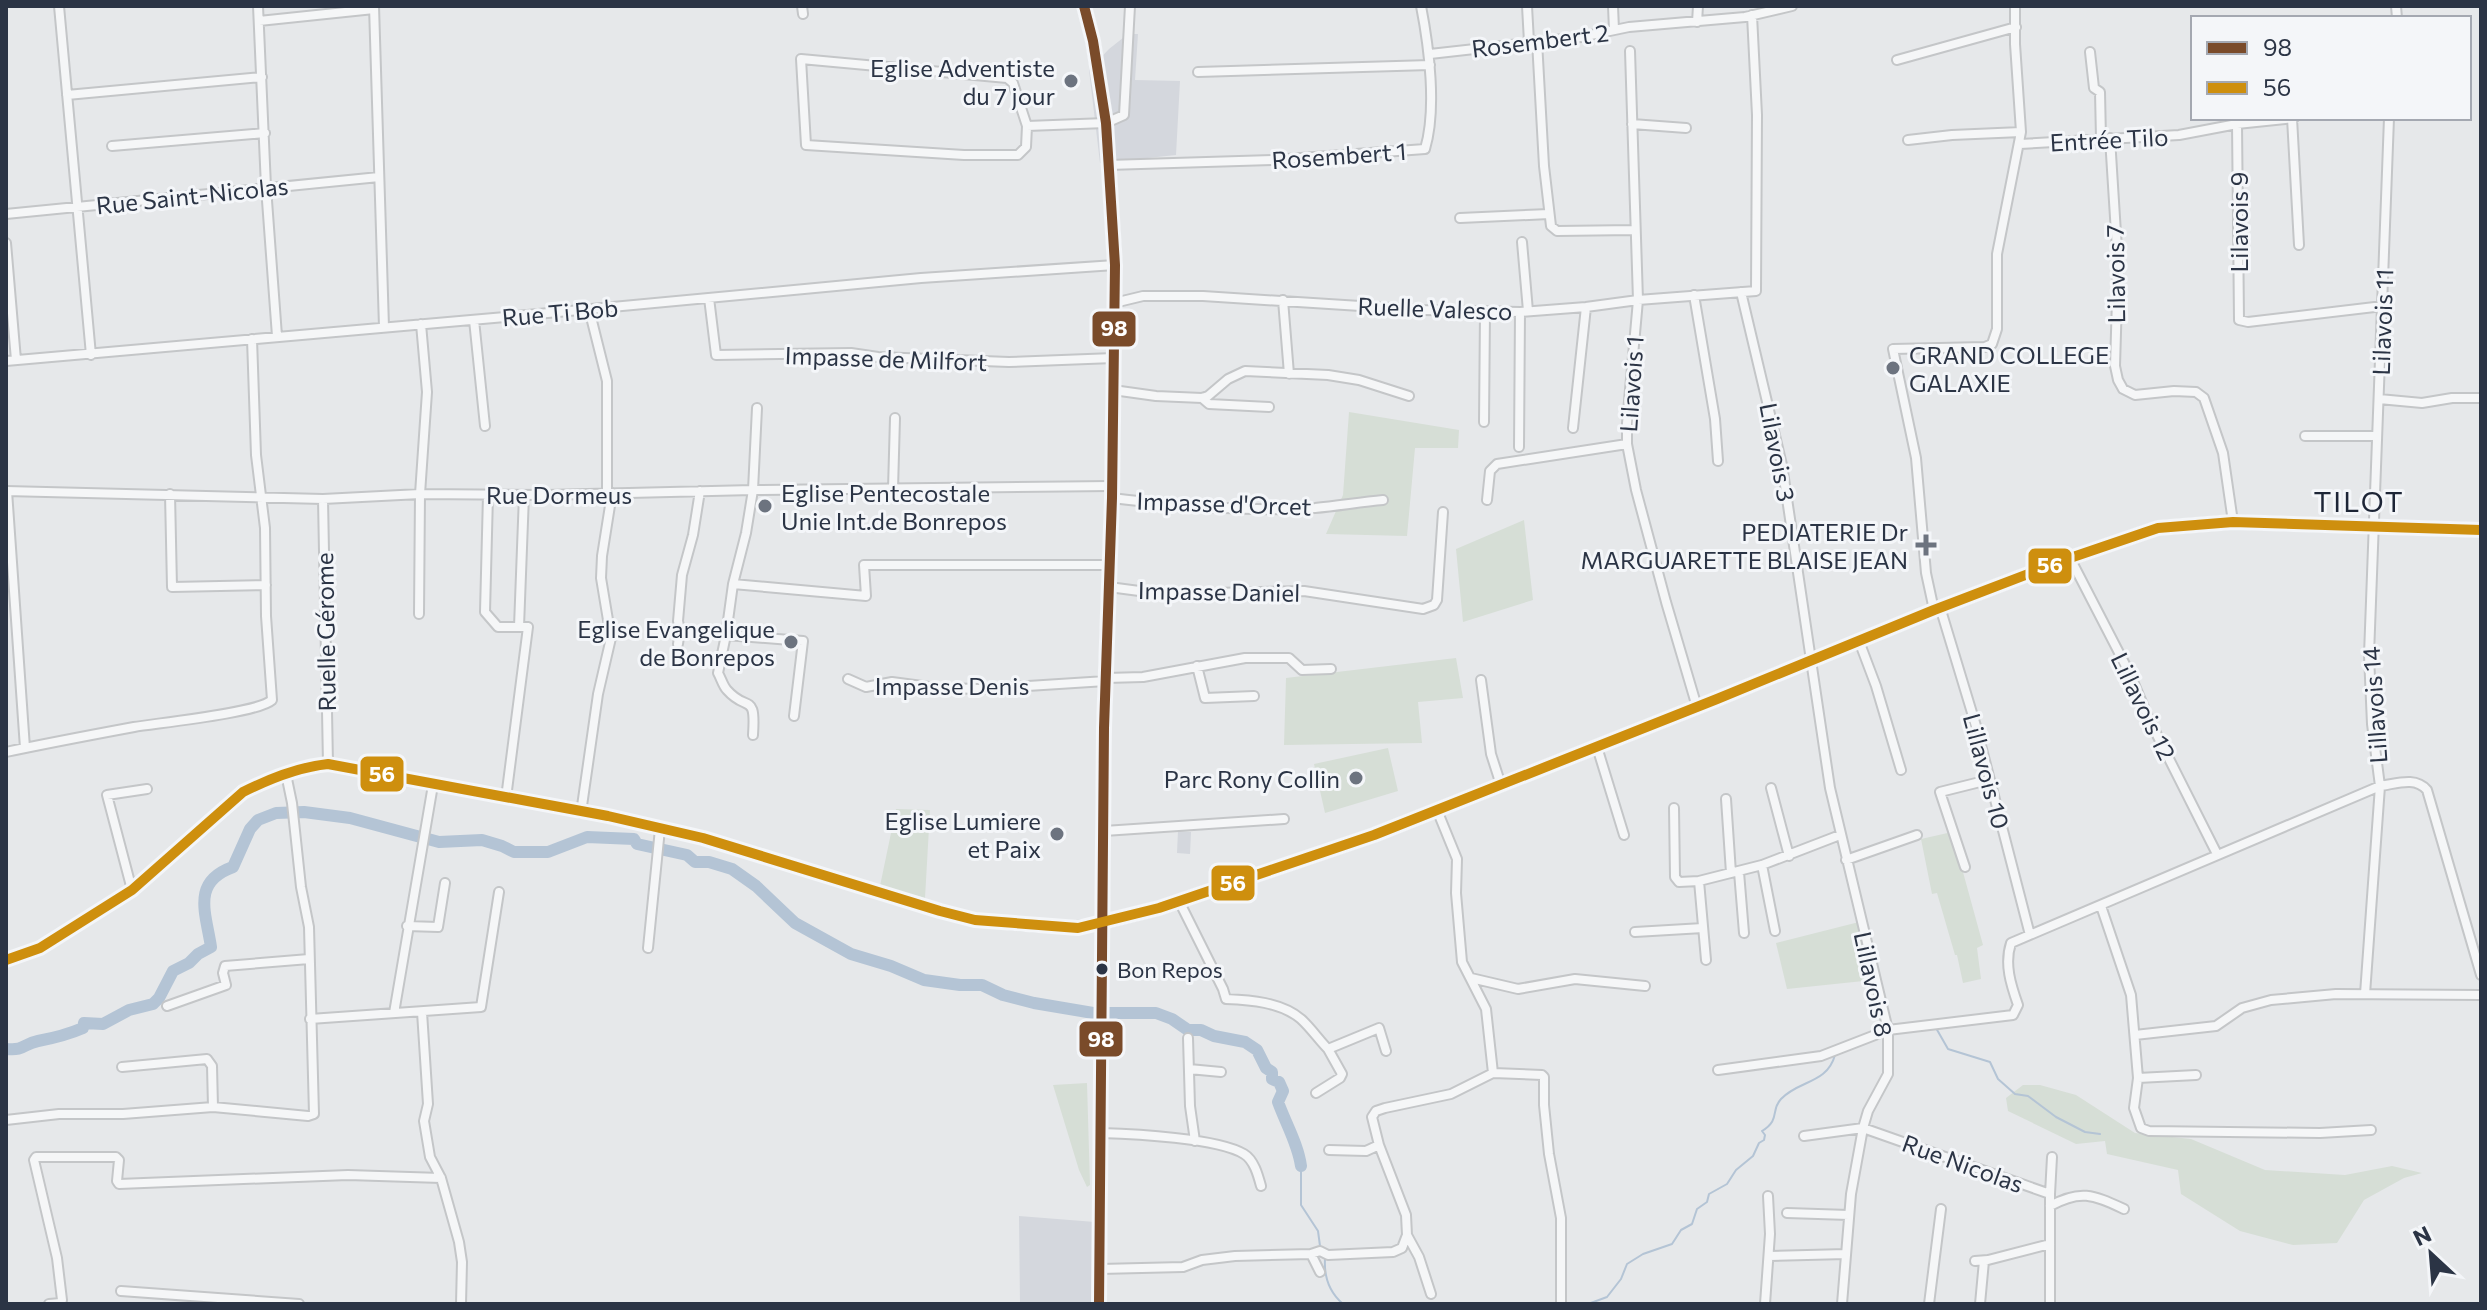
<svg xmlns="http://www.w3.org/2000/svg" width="2487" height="1310" font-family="Commissioner,sans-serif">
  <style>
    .built { fill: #d4d7dd }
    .green { fill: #d6ded6 }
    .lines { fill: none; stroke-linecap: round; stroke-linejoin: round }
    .stream { stroke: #b4c4d5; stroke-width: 2 }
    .river { stroke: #b4c4d5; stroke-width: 12 }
    .minor-casing { stroke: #c4c6c8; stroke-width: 12 }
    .major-casing { stroke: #c2c5c8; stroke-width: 15 }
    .minor { stroke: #f5f6f7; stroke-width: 8 }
    .major { stroke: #f8f8f8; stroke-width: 11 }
    .bus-1-casing { stroke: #f4f6f9; stroke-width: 16 }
    .bus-2-casing { stroke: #f4f6f9; stroke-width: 16 }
    .bus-1 { stroke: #7a4b2a; stroke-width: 10 }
    .bus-2 { stroke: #ce8f0e; stroke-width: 10 }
    .poi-dot { fill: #6c737f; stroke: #f4f6f9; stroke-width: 3 }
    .bus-dot { fill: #2b3445; stroke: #f4f6f9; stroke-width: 3 }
    .labels { text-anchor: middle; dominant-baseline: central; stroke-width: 6; stroke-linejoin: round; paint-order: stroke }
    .bus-label { font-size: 22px; fill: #2b3445; stroke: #f4f6f9; text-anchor: start }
    .street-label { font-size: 24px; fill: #2b3445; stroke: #f4f6f9 }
    .poi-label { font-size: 24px; fill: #2b3445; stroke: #f4f6f9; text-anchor: end }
    .quarter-label { font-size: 28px; letter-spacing: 2px; fill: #1d2536; stroke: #f4f6f9 }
    .line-badge { stroke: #f4f6f9; stroke-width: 3 }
    .badge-label { font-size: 22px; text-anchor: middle; font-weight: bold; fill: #fff }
  </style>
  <rect width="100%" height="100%" fill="#e6e8ea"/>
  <path class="built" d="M1128,34H1138L1135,80L1180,81L1176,155L1100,163L1089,70L1109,49Z
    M1178,831L1191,832L1190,854L1177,853Z
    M1019,1216L1095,1222L1094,1304H1020Z"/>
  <path class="green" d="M1349,412L1459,430L1458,448H1415L1407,536L1326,534L1343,495Z
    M1524,520L1533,600L1463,622L1456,549Z
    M1456,658L1463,698L1418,702L1422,743L1284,745L1286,678Z
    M1388,748L1398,791L1325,813L1314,764Z
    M896,809L930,810L925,898L880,886Z
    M1952,832L1983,945L1977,948L1981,979L1963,983L1957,955H1955L1937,893L1932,894L1921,839Z
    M1859,922L1873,980L1787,989L1776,943Z
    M1087,1083L1090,1185L1087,1187L1079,1170L1053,1085Z
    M2023,1085H2040L2076,1095L2135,1133L2191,1139L2265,1170L2345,1175L2392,1166L2422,1173L2404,1178L2364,1200L2337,1243L2293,1245L2240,1231L2181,1194L2178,1170L2107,1154L2105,1141L2076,1144L2008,1111L2006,1098Z"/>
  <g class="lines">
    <path class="stream" d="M1893,1026L1910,1023
      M1936,1028L1948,1049L1990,1062L1998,1079L2015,1094L2028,1096L2056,1117L2085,1132L2100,1134
      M1301,1166V1205L1318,1231L1320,1246
      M1323,1256L1325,1259C1324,1276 1329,1292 1343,1304
      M1588,1304L1607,1297L1621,1279L1627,1264L1643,1254L1672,1244L1681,1230L1692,1224L1697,1209L1707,1202L1709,1194L1727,1184L1736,1170L1753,1156L1759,1143L1764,1140L1765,1135L1762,1131C1781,1119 1770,1111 1781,1099C1799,1080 1827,1084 1835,1055"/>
    <path class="river" d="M6,1049C25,1051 23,1044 38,1041C54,1038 67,1035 83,1028L84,1023L103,1024L129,1010L153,1004L159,998L173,971L189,963L198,954L211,947C206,913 191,882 233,867L250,829L258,820L276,813L304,812L350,818L439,842L482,840L502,846L514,852H548L587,837L634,839L637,844L687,855L695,862H709L732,869L756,886L795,923L851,954L891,966L924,980L960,985H982L1003,995L1034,1003L1093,1013H1156L1172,1019L1188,1030H1201L1214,1036L1245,1042L1257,1050L1266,1068L1272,1072V1079L1279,1082L1283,1091L1278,1102C1286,1124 1298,1144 1301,1166"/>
    <defs>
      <path id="minor" d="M59,6L91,355
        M258,6L266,187L277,336
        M374,6L384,327
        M802,6L803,14
        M1527,6L1529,42
        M1613,6L1614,30
        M2396,6L2397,18
        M259,21L374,9
        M1697,22L1698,6
        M1537,41L1544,166L1551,226L1557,231L1634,230
        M1630,51L1638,300L1627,423V444L1636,490L1666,602L1697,707
        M2090,52L2094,88L2100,92L2101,139
        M1430,54L1581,37L1629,27L1745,17L1792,6
        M1897,60L2016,27
        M1198,72L1430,65
        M67,95L262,77
        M2292,118L2299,245
        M2389,118L2369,655L2372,724L2380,786C2396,784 2415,776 2427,790L2481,975
        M1632,124L1686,128
        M2237,124L2239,320L2248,322L2383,306
        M1027,126L1026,147L1018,155H964L806,145L801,59L1007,78L1013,83L1027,126L1106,123L1124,115L1130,6
        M2110,138L2118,265L2115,366L2118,380L2123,389L2135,395L2174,391L2196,392L2204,398L2223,453L2233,522
        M1908,140L1952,135L2021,132
        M2020,144L2179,135L2237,124L2294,118
        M112,146L265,133
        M1108,165L1273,160L1425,149C1437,109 1429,47 1421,6
        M6,214L379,177
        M1460,218L1549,214
        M1522,242L1528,311
        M6,243L16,360
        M1741,292L1782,465L1830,788L1888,1030V1074L1868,1111L1863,1128L1851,1194L1842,1304
        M1694,295L1715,419L1718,461
        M709,298L716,355L851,353L878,357L1009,362L1114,358
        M1283,300L1289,374
        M1114,303L1143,296H1203L1423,310L1520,312L1586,307L1638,300L1756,291L1757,115L1752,15
        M589,309L607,381V494
        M474,320L485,426
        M6,361L505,317L921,278L1115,265
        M1113,390L1156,396L1202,398L1208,396L1228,379L1245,371L1328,375L1359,380L1409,396
        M1202,398L1209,404L1269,407
        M2379,399L2422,403L2452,398H2481
        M1484,422L1485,312
        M1573,428L1586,307
        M2305,436H2377
        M1519,447L1520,312
        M893,489L895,418
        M6,491L323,499L420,494L546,495L753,490L1111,486
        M7,491L25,748
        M170,494L172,587L266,585
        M488,495L485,612L498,627H519
        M1112,498C1179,506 1247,512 1315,508C1338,506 1360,502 1383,500
        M323,499L328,764
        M1487,500L1490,471L1497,464L1627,444
        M2070,558L2130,674L2149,719L2217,854
        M733,584L866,596L864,565H1109
        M1109,587L1162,594L1304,591L1423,609L1434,605L1437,600L1443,512
        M1940,607L1976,726L2030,935
        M1934,610L1926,573L1916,458L1893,349L1985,347L1992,344L1997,329V254L2021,132L2015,44V6
        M419,614L420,494L427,392L421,324
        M726,635L803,641L794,716
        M1859,641L1876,686L1901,770
        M678,644L680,630L678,621L682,575L693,535L700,491
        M1197,666L1205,698L1254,696
        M1106,678L1143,677L1245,658H1289L1302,670L1331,669
        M848,679L866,687L892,682L937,688L982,689L1106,681
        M1481,680L1491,754L1501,785
        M753,735C756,691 747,713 727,690C723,686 721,678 718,673L726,635L733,584L746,533L753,490L757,408
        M1597,747L1624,835
        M6,752C48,743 91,735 134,727C158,723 258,713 272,700L266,616L265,528L256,455L252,339
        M1771,788L1789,856
        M506,798L528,627H519L524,495
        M1726,799L1731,873
        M1674,808L1675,877L1679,882L1699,881
        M1437,810L1457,859L1456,893L1462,962L1486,1009L1493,1073L1542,1075L1544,1077V1105L1549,1154L1561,1218V1304
        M581,813L598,694L611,638L601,578L602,556L612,493
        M1104,831L1284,819
        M1846,860L1917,835
        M1762,865L1775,931
        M1965,867L1940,792L1988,780
        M1739,872L1744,933
        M132,890L107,795L147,789
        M1179,901L1223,989L1226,999C1250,1000 1281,1002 1301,1019C1311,1028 1319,1040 1328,1049L1379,1028L1386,1051
        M2101,906L2131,995L2138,1078L2134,1108L2141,1128L2149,1131L2320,1133L2371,1130
        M407,926L438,927L445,883
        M1635,932L1703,928
        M648,948L660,829
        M6,960L40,948L132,890L243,792C269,779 298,767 328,764L608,816L703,838L940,911C990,924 1053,933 1103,922
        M1706,960L1699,881L1762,865L1840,835
        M1471,978L1518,989L1575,979L1645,986
        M167,1006L226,985L223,973L225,966L309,959
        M422,1012L428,1104L424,1121L430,1157L441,1178L459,1242L462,1262L461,1304
        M394,1013L433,785
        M310,1019L481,1007L499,892
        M2135,1035L2216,1026L2242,1008L2271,1000L2336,994L2481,995
        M1188,1038L1190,1106L1195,1141
        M122,1067L207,1059L212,1066L213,1107
        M1189,1069L1221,1072
        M1718,1070L1821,1056L1888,1030L2013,1015L2018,1005C2011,985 2004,964 2011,943L2380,786L2365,994
        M2138,1078L2196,1075
        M1316,1093L1340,1078L1342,1074L1328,1049
        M6,1120L59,1114H123L213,1107L308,1116L314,1114L309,927L301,887L292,803L286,774
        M1101,1133C1133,1134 1218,1138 1244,1154C1254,1160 1258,1175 1261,1186
        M1804,1136L1863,1128L2050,1194V1304
        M1329,1150L1366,1151L1379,1145
        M2050,1194L2052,1157
        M2050,1206C2081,1189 2093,1195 2124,1209
        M1787,1213L1849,1215
        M1407,1235L1419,1257L1431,1294
        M1311,1254L1320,1251L1328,1255L1393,1252L1402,1248L1407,1235L1406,1215L1379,1145L1372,1117L1376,1111L1385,1108L1451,1094L1493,1073
        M1769,1256L1846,1254
        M1975,1261L1988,1260L2050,1244
        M1100,1269L1183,1267L1202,1260L1235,1256L1311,1254L1320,1272
        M121,1291L299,1304
        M49,1304L61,1303L62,1300L57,1258L34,1160L36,1157H116L119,1160L117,1181L119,1184L348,1175L441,1178
        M1765,1304L1770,1234L1768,1196
        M1929,1304L1941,1209
        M1980,1304L1984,1261"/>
      <path id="major" d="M1084,6L1093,41L1106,123L1115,265L1112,498L1104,728L1099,1304
        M1103,922L1159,908L1374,835L1717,699L1934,610L2070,558L2158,528L2233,522L2481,530"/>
    </defs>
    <use href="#minor" class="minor-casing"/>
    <use href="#major" class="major-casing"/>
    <use href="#minor" class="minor"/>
    <use href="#major" class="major"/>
    <defs>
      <path id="bus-1" d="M1084,6L1093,41L1106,123L1115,265L1112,498L1104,728L1099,1304"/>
      <path id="bus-2" d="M6,960L40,948L132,890L243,792C269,779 298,767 328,764L608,816L703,838L940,911L975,920L1078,928L1159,908L1374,835L1717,699L1934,610L2070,558L2158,528L2233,522L2481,530"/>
    </defs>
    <use href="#bus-1" class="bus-1-casing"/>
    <use href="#bus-2" class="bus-2-casing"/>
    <use href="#bus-1" class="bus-1"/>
    <use href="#bus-2" class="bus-2"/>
  </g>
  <g class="poi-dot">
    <circle cx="1071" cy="81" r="8"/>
    <circle cx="1893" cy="368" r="8"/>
    <circle cx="765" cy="506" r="8"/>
    <path d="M1922 533h8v8h8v8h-8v8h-8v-8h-8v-8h8z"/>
    <circle cx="791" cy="642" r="8"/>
    <circle cx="1356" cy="778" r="8"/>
    <circle cx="1057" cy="834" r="8"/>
  </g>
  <circle class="bus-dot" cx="1102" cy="969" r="7"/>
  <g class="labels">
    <g class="bus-label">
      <text x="1117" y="969">Bon Repos</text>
    </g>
    <g class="street-label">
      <text transform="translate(1540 40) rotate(-7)">Rosembert 2</text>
      <text transform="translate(2109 139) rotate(-3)">Entrée Tilo</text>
      <text transform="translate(1339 155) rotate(-4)">Rosembert 1</text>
      <text transform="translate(192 195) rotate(-6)">Rue Saint-Nicolas</text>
      <text transform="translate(2238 222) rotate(-90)">Lilavois 9</text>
      <text transform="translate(2115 274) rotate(-91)">Lilavois 7</text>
      <text transform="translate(1435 308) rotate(2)">Ruelle Valesco</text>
      <text transform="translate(560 312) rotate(-5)">Rue Ti Bob</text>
      <text transform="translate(2382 322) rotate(-88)">Lilavois 11</text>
      <text transform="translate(886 358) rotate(2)">Impasse de Milfort</text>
      <text transform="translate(1631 384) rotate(-86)">Lilavois 1</text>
      <text transform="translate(1778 452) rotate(79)">Lilavois 3</text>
      <text x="559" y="494">Rue Dormeus</text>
      <text transform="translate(1224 503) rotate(2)">Impasse d'Orcet</text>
      <text transform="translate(1219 591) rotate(1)">Impasse Daniel</text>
      <text transform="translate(325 632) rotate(-91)">Ruelle Gérome</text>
      <text x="952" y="685">Impasse Denis</text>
      <text transform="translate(2374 705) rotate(-94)">Lillavois 14</text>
      <text transform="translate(2144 706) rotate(64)">Lillavois 12</text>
      <text transform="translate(1987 771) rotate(75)">Lillavois 10</text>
      <text transform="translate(1874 984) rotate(78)">Lillavois 8</text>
      <text transform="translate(1963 1163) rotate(20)">Rue Nicolas</text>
    </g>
    <g class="poi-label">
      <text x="1055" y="67">Eglise Adventiste<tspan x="1055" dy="28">du 7 jour</tspan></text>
      <text x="1909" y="354" text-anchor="start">GRAND COLLEGE<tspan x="1909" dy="28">GALAXIE</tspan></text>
      <text x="781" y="492" text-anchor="start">Eglise Pentecostale<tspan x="781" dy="28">Unie Int.de Bonrepos</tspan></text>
      <text x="1908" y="531">PEDIATERIE Dr<tspan x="1908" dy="28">MARGUARETTE BLAISE JEAN</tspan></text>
      <text x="775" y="628">Eglise Evangelique<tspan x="775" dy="28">de Bonrepos</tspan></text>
      <text x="1340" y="778">Parc Rony Collin</text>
      <text x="1041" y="820">Eglise Lumiere<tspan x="1041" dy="28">et Paix</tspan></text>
    </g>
    <g class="quarter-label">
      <text x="2359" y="501">TILOT</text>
    </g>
  </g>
  <g class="line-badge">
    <rect x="1091" y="310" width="46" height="38" rx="8" fill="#7a4b2a"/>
    <rect x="2027" y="547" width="46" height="38" rx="8" fill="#ce8f0e"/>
    <rect x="359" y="755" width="46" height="38" rx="8" fill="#ce8f0e"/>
    <rect x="1210" y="864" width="46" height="38" rx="8" fill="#ce8f0e"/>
    <rect x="1078" y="1020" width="46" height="38" rx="8" fill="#7a4b2a"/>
  </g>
  <g class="badge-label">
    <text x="1114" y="336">98</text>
    <text x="2050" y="573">56</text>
    <text x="382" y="782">56</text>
    <text x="1233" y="891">56</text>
    <text x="1101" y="1047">98</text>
  </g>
  <rect width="2487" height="1310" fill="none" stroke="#2b3445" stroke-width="16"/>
  <rect x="2191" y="16" width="280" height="104" fill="#f4f6f9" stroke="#a4a8b1" stroke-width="2"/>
  <rect x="2207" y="42" width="40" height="12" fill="#7a4b2a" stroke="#a4a8b1" stroke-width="2"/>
  <text x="2263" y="56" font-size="24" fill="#2b3445">98</text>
  <rect x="2207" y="82" width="40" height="12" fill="#ce8f0e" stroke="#a4a8b1" stroke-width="2"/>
  <text x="2263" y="96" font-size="24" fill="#2b3445">56</text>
  <g transform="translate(2431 1254) rotate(334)" stroke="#f4f6f9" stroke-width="6" paint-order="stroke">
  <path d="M0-6L14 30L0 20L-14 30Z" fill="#2b3445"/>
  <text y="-12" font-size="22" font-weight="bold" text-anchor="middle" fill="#2b3445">N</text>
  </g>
</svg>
